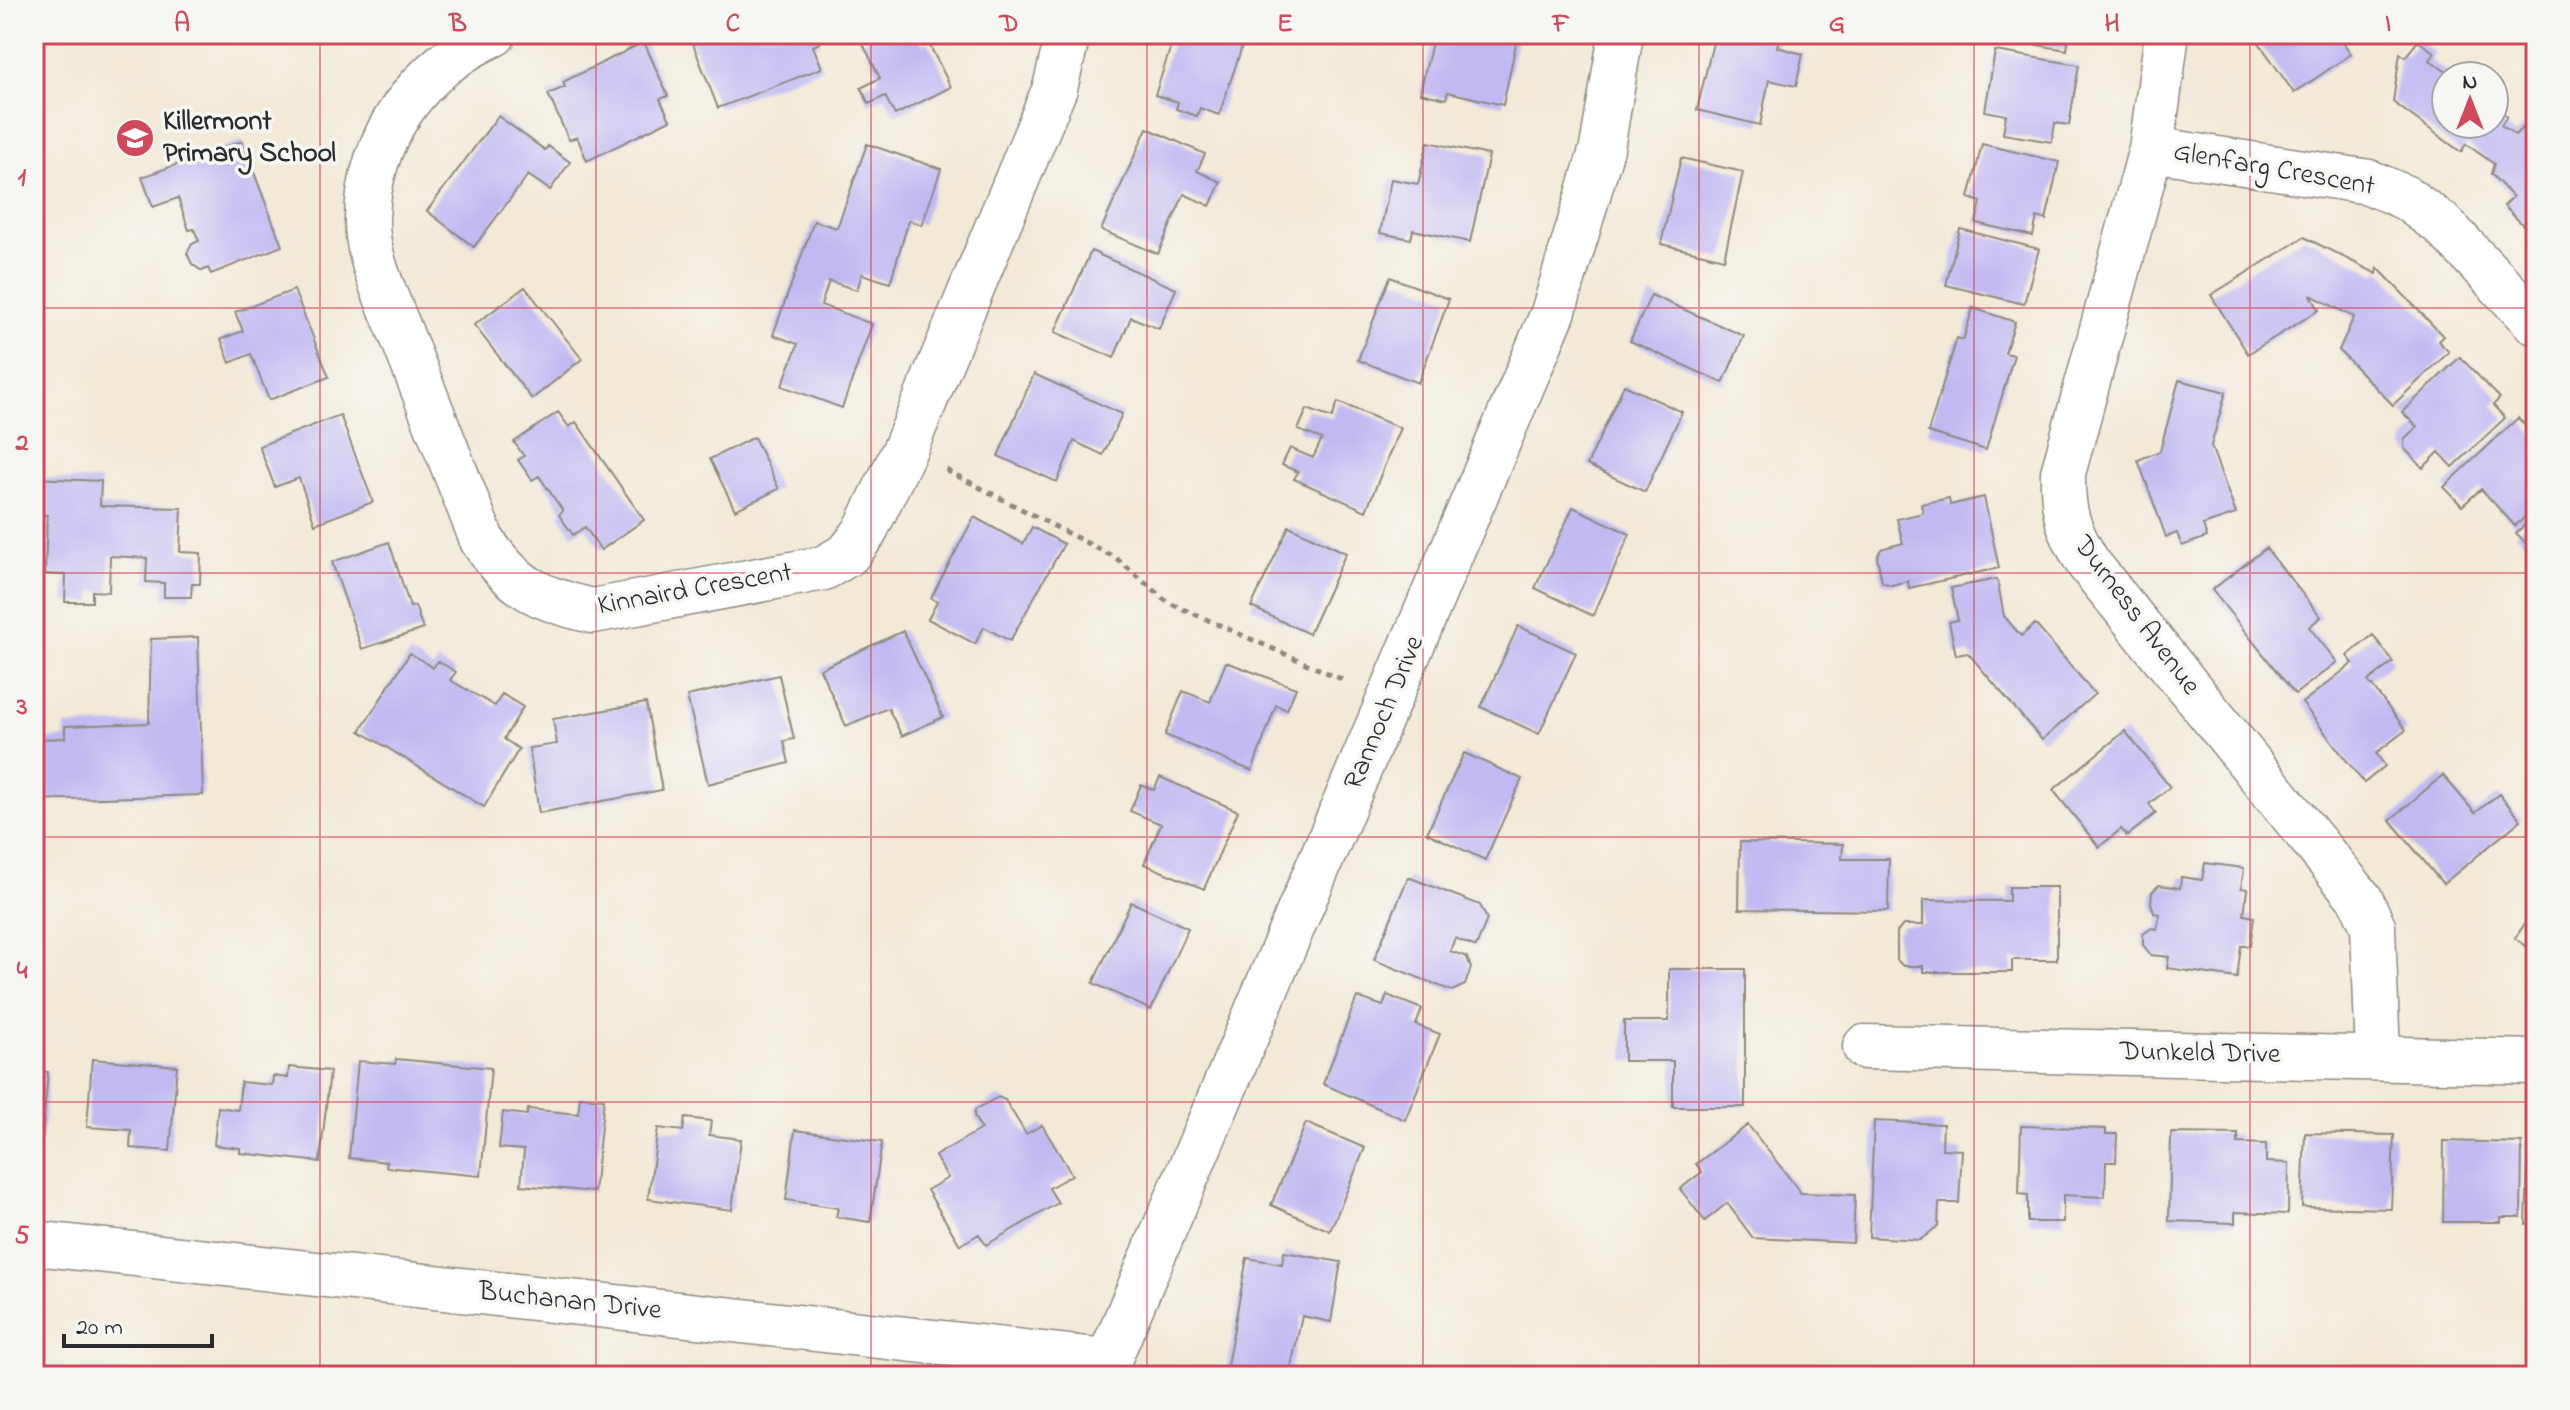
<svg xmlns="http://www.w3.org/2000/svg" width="2570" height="1410" font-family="'Indie Flower',sans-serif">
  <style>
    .building { fill: #c2b9f2 }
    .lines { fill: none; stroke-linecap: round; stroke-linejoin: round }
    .minor-casing { stroke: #8e8a80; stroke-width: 47 }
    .tertiary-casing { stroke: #8e8a80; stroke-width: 47 }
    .path { stroke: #8e8a80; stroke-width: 5; stroke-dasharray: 6 6; stroke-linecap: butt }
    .minor { stroke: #fff; stroke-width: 44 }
    .tertiary { stroke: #fff; stroke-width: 44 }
    .grid { fill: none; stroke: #d1495b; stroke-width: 2; stroke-opacity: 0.55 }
    .labels { text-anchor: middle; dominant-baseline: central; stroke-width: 7; stroke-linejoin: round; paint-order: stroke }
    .poi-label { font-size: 28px; font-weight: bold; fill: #2b2b2b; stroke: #f6f6f2; text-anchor: start }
    .street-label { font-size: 28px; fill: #2b2b2b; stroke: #f6f6f2 }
    .neatline { fill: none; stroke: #d1495b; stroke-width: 3 }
    .grid-label { font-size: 26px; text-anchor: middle; font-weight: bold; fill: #d1495b }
  </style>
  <rect width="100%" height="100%" fill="#f6f6f2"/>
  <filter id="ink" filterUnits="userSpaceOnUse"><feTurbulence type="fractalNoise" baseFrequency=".0125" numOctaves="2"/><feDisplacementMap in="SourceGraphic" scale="16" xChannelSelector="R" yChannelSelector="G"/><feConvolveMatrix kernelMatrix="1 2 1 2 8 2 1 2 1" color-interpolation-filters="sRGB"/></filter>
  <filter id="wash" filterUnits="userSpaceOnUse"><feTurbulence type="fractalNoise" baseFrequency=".006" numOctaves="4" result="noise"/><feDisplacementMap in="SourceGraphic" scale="32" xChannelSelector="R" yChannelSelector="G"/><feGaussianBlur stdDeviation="1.8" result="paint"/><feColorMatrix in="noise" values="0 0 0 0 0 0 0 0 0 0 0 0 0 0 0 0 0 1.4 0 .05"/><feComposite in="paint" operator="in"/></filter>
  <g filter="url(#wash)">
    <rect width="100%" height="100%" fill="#f2e9d6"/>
    <g id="blocks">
      <path class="building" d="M689,34H816L820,43L813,46L822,68L718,108Z
        M877,34H918L923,45L928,42L951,87L895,115L885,96L869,104L861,88L880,78L862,42Z
        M1175,34H1213L1212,37L1242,47L1219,115L1200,108L1197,116L1176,109L1178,102L1155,95Z
        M1434,34H1518L1503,105L1448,92L1446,99L1420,93Z
        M1715,34H1764L1779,37L1777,47L1803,54L1796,86L1769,80L1760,125L1697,110Z
        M2039,34H2083L2082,38L2069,36L2067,50L2037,45Z
        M2253,34H2338L2351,54L2294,93Z
        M2418,41L2435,53L2430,60L2452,76H2446V124H2494V107L2507,116L2501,125L2515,135L2536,114V222L2528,230L2504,206L2513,197L2491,174L2494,164L2466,144L2461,152L2393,102L2400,53L2405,57Z
        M644,42L668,96L660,99L670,120L587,161L577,137L569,140L548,94L565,87L563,82Z
        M1995,51L2079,65L2069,125L2055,123L2052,142L2003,134L2006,115L1985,111Z
        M498,116L545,150L548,146L570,162L550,190L528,175L474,247L427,211Z
        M1147,128L1205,154L1197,171L1221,182L1210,206L1184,194L1158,254L1101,230Z
        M242,141L282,246L211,274L208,268L202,271L192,264L187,253L192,244L199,241L194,229L189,230L178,198L153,207L142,177Z
        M1428,142L1489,155L1470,242L1413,230L1411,239L1380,233L1391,179L1418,184Z
        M867,144L941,169L922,225L909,220L890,283L862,274L857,290L829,281L821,305L872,324L842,408L782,386L798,344L773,335L814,221L837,228Z
        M1982,144L2059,162L2046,220L2037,217L2033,236L1976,223L1981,202L1969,198Z
        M1681,158L1743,172L1724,259L1661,244Z
        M1960,229L2039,249L2024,304L1946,285Z
        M2304,237L2377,274L2378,268L2443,336L2438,341L2449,352L2393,405L2339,350L2354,317L2311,295L2319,310L2248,354L2211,295Z
        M1091,251L1176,289L1159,329L1131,317L1114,358L1055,332Z
        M1390,277L1449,299L1418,383L1358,360Z
        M525,287L582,359L532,399L474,325Z
        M294,290L329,377L269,400L251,354L230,363L221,339L243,331L235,312Z
        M1651,295L1744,336L1723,383L1630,341Z
        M1973,308L2015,322L2005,353L2014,355L1986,450L1928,432L1957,338L1963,340Z
        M2460,357L2500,398L2493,405L2505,418L2453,467L2439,452L2423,468L2404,448V439L2417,427L2402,412Z
        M1034,374L1122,414L1103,455L1074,441L1057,482L998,456Z
        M2179,380L2226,392L2211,446L2236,514L2203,525L2207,537L2182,546L2177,533L2166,537L2138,460L2160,451Z
        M1624,385L1682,412L1645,492L1587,465Z
        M1338,402L1400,428L1366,511L1294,479L1298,472L1282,465L1290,448L1313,458L1322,439L1298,430L1307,409L1332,418Z
        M558,412L569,427L576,422L644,520L601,550L585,527L573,535L559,515L563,511L539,476L532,480L518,460L524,456L514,442Z
        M340,415L373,502L315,524L299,478L275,487L259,446Z
        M2518,418L2536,437V507L2515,526L2481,489L2462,506L2444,487Z
        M754,437L779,489L735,510L710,459Z
        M34,478L101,481L100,506L182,508L180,552L201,553L200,584H192L191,597H164V583L146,582L147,558L110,556L109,592L92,591V602H65L66,575L45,574L47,515L34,514Z
        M1984,497L1999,568L1909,588L1908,581L1891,585L1882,582L1877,557L1881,549L1903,543L1897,519L1923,513L1921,504L1949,498L1950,505Z
        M1573,507L1630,534L1593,616L1535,588Z
        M2536,514V553L2516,533Z
        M974,517L1023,544L1032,527L1064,544L1010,641L984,627L975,644L928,619L937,602L931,598Z
        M1289,526L1346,553L1309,634L1251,607Z
        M389,542L410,607L415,606L423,629L362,649L332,562Z
        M2266,548L2321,617L2309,627L2337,662L2295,694L2212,590Z
        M1997,579L2004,616L2021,636L2035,624L2095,694L2042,740L1968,653L1956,655L1949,622L1958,620L1951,588Z
        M1518,626L1576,653L1539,734L1481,707Z
        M903,631L943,717L902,736L888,708L846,726L820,669Z
        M2373,635L2393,662L2368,681L2406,730L2376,753L2385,766L2364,783L2302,703L2353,663L2347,656Z
        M198,637L203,795L34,800V739L65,738V726L149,723L151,639Z
        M410,653L433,668L438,661L456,672L450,680L495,706L502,694L523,707L504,739L519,749L484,807L360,731Z
        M1226,662L1296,688L1287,710L1276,705L1252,771L1165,735L1183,691L1210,702Z
        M779,675L794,739L784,741L789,763L708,784L687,696Z
        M646,703L662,790L539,813L529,748L557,744L553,719Z
        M2125,731L2170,787L2149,804L2156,813L2127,836L2121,829L2099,847L2053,790Z
        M1464,753L1522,779L1485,860L1427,833Z
        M2443,775L2475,813L2499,794L2521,820L2443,884L2390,820Z
        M1160,777L1238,811L1204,889L1144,864L1161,824L1130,811L1141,785L1154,790Z
        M1740,842L1843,844L1842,859H1889L1888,911L1739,909Z
        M2205,863L2244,868L2241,888L2247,889L2244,915L2254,917L2250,946H2241L2237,978L2167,968L2169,957L2151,955L2143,945V934L2152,928L2157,929L2160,914L2154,913L2151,903L2152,892L2159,885L2180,888L2181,877L2202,880Z
        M1408,877L1480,905L1487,919L1476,947L1455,938L1450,951L1467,957L1471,968L1465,985L1452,991L1374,960Z
        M2009,887H2057V960H2012V972H1923V966H1903L1897,960V932L1903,925H1923V900L2009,901Z
        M1131,902L1188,928L1151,1010L1093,983Z
        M2536,908V953L2515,938Z
        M1669,969H1745V1107H1673V1061H1624V1021H1669Z
        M1387,995L1422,1009L1416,1025L1440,1034L1405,1120L1323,1084L1357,997L1383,1006Z
        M92,1059L177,1066L170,1151L130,1148L131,1130L87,1127Z
        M396,1059L491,1068L481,1176L386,1167L387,1162L349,1158L358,1061L395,1064Z
        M289,1067L330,1071L320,1162L240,1153V1148L214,1145L218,1107L238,1110L241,1082L272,1085L273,1076L288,1078Z
        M34,1071L48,1072L42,1140H34Z
        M580,1097L604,1099L594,1192L521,1185L524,1150L499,1148L503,1112L527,1115L528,1109L578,1114Z
        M998,1097L1005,1100L1026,1134L1042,1125L1072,1175L1049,1188L1058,1203L986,1245L979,1234L960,1245L927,1190L948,1178L935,1156L981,1129L974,1116L975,1110Z
        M685,1118L711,1121L709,1135L741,1139L732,1210L648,1199L658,1128L683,1131Z
        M1874,1121L1943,1124L1942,1149L1962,1150L1959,1203H1939L1938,1226L1920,1240L1869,1237Z
        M1306,1123L1365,1148L1330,1231L1271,1205Z
        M1748,1125L1801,1193L1855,1195L1853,1243L1753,1238L1727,1203L1705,1221L1680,1189L1702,1172L1696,1164Z
        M2021,1126L2106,1129V1134H2117L2116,1162H2106L2105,1197L2063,1195V1222H2028V1195L2019,1194Z
        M795,1130L882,1142L870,1222L836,1217L838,1208L786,1200Z
        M2171,1133L2238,1134V1143L2266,1144V1162L2289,1163L2288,1214L2235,1212V1223L2169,1221Z
        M2305,1133L2394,1135L2391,1209L2302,1207Z
        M2444,1141L2522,1143L2521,1217H2501V1222H2443Z
        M2529,1141H2536V1224H2526Z
        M1284,1252L1341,1262L1331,1322L1302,1316L1289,1376H1250L1226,1371L1247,1258L1282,1264Z
        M34,1364L65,1367L64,1376H34Z
        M83,1368L152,1374L151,1376H82Z"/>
    </g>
  </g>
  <g filter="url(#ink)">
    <use href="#blocks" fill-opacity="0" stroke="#8e8a80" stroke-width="2"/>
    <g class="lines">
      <defs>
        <path id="minor" d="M494,34C420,67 369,135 367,219C366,259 390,304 404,341C430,407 456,474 482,540C513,587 539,599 593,611L824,568L848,554L864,533L905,449L1055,88L1068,34
          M2167,34L2151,149L2063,473C2062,512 2068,530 2088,563L2361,900L2373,926L2378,1057
          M2151,149L2369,182L2406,198L2443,225L2536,323
          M1865,1047L2536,1062
          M34,1243L1106,1361"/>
        <path id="tertiary" d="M1102,1376L1553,313L1602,148L1621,34"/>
      </defs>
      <use href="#minor" class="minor-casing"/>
      <use href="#tertiary" class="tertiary-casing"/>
      <path class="path" d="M946,470L1116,558L1167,602L1346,681"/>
      <use href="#minor" class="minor"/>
      <use href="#tertiary" class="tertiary"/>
    </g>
  </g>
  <path class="grid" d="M320,34V1376M596,34V1376M871,34V1376M1147,34V1376M1423,34V1376M1699,34V1376M1974,34V1376M2250,34V1376M34,308H2536M34,573H2536M34,837H2536M34,1102H2536"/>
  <defs>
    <symbol id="school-disc" viewBox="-11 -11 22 22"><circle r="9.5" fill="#d1495b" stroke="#f6f6f2"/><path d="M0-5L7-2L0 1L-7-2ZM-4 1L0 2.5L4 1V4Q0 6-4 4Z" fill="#fff"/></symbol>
  </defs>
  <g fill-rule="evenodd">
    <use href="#school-disc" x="113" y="116" width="44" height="44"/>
  </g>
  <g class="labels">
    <g class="poi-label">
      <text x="163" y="122">Killermont<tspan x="163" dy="32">Primary School</tspan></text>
    </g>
    <g class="street-label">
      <text transform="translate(2274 170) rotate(10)">Glenfarg Crescent</text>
      <text transform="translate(695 590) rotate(-10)">Kinnaird Crescent</text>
      <text transform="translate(2136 616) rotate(53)">Durness Avenue</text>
      <text transform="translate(1385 713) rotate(-67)">Rannoch Drive</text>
      <text transform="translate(2200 1054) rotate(1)">Dunkeld Drive</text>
      <text transform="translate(570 1302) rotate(6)">Buchanan Drive</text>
    </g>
  </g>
  <rect width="2570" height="1410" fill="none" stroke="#f6f6f2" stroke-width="88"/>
  <g transform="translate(2470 100)"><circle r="38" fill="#f6f6f2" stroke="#a5a5a2" stroke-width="2"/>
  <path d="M0-6L14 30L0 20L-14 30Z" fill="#d1495b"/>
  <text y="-12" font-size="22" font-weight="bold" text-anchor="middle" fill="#2b2b2b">N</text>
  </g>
  <path d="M64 1334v12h148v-12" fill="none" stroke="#2b2b2b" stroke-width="4"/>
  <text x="76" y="1334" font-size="24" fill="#2b2b2b" stroke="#f6f6f2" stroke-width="6" paint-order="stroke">20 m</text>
  <rect x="44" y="44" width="2482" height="1322" class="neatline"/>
  <g class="grid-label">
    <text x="182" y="31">A</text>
    <text x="458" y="31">B</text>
    <text x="733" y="31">C</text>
    <text x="1009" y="31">D</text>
    <text x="1285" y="31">E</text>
    <text x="1561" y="31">F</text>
    <text x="1837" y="31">G</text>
    <text x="2112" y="31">H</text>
    <text x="2388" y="31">I</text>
    <text x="22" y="185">1</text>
    <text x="22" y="450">2</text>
    <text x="22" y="714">3</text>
    <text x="22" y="978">4</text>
    <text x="22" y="1243">5</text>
  </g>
</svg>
